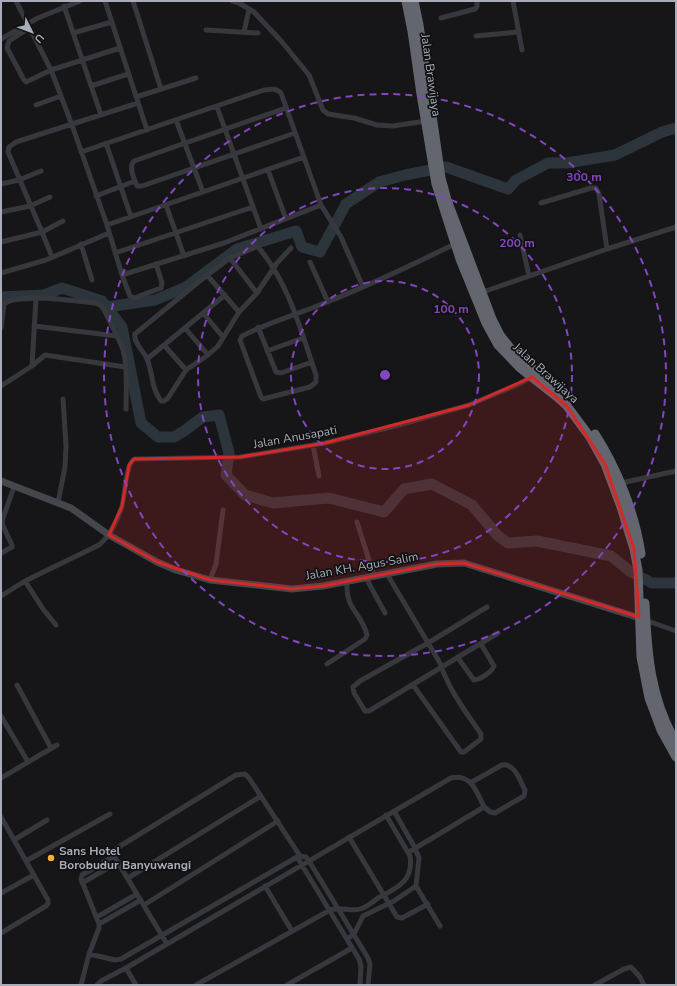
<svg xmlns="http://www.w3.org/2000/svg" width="677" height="986" font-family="'Nunito Sans',sans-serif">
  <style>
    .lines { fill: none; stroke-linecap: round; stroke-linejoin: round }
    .river { stroke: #2c353c; stroke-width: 11 }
    .street { stroke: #37383d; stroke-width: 5 }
    .secondary { stroke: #45474d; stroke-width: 7 }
    .highway { stroke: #63666e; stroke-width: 9 }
    .marked { fill: #d62828; fill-opacity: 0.2; stroke: #d62828; stroke-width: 3; stroke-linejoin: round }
    .ring { fill: none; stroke: #8446be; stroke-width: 2; stroke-dasharray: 7 5 }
    .poi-dot { fill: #f2b134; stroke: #111113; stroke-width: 1.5 }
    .labels { text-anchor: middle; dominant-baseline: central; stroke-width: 3.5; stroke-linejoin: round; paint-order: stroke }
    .street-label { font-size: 12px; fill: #a8adb8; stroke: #111113 }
    .poi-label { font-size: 12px; font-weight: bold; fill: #a8adb8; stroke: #111113; text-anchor: start }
    .centre { fill: #8446be; stroke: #111113; stroke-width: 2 }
    .ring-label { font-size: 12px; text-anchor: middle; font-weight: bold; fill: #8446be; stroke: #111113; stroke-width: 3.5; stroke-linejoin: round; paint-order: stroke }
  </style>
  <rect width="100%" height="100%" fill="#161618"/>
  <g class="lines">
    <path class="river" d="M1,297L44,295L62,288L102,301L122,327L141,423L158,437H174L184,431L203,417L219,415L229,453L226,475L245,495L273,503L329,498L384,512L404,489L432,484L472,505L497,535L508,543L537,541L611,556L631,572L652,583H676
      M107,307L155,300L186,287L237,249L296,231L302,247L320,252L346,204L379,182L405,175L446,167L508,189L516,180L548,163H567L615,155L662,132L676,128"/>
    <path class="street" d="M16,1L51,70L72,125L107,225L122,275L130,296L134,298L161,288L162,283L156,264
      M105,1L147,130
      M133,1L161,89
      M232,1L239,3L254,12L282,42L309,75L323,110L328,114L354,118L377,125L393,126L426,121
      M513,1L522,50
      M64,6L101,115
      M441,18L475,9L477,6V1
      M29,28L9,41L7,48L24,80L26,82L51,70L120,48
      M206,30L258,33
      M244,32L249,9
      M73,33L112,22
      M476,36L518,32
      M1,39L38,18L80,1
      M91,86L128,74
      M136,97L196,78
      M36,105L61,96
      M217,107L261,229
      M286,108L134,161C128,167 134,179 137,186H142L295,133
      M176,120L203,192
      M106,143L131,217
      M81,152L264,90C271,89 276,88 281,93L321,205L341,237L363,287
      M268,170L286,219
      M1,184L19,180L41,171
      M96,196L135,181
      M541,203L591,188H596L599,194L607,249
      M166,205L184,256
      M1,212L30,206L50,197
      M107,225L304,157
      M520,235L529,276
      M1,242L42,232L63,221
      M81,244L92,280
      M291,248L277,263L257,293L239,312L218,346L208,355L186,370L168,398L164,401H161C151,388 153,373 147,359C144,351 133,343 135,334L207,275L230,258L256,247H258C289,283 301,331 316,375V382L310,387L263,399L261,397L240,340L242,336C269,322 299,314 327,302C371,285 413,264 455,244
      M115,253L253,207
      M52,257L42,232L8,152L9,147L16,142L138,103
      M230,258L257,293
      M310,262L328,302
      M1,273L46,260L109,233
      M122,275L224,243L321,205
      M207,275L239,312
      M480,293L607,249L676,227
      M203,313L223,337
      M34,326L117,336
      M258,327L276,372L281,373L312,362
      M1,328L4,304C18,292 76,301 95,303L100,305L103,308C110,322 118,336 123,350C128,366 126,391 126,409
      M185,328L208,355
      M164,345L186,370
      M267,351L303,338
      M147,359L225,295
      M32,366L36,298
      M1,386L32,366L45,355L125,367
      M313,445L319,476
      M621,483L676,471
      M58,503L65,467L66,446L63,399
      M357,522L374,576
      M1,553L12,547V545L3,526L2,521L14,487
      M387,574L440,663C449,690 465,711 481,734V739L464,752H461L413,685
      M366,578L385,613
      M210,580L216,564L223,510
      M25,581L43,609L56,625
      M1,596L25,581L99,545C111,535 117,521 122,506C125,496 125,465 134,459L240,457L325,443L395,426L469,405L519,384L533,376
      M487,607L428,643L360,681L353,687L354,693L365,711H369L498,633
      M645,620L676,631
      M458,658L474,680C481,679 492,672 494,666L481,644
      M327,664L365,639L367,635C362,613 345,610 347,582
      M17,685L51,748
      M1,716L28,762
      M1,778L57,745
      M1,817L48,900V903L46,906L1,933
      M349,837L397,917L402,918L428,904
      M14,840L47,820
      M409,852L484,807L490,812L495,813L524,796L525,790C520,781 515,763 502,765L472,782
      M300,856L306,857L309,861L368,958L370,964L368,985
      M26,861L110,814
      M128,878L261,796
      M82,883L118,862
      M265,886L292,931
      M416,886L440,926
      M1,893L34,875
      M144,905L278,821
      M97,917L137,894
      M99,924L141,900
      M347,939L354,934L363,916L394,901L416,886L419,858L415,848L394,811
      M167,944L114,856L115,851L117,848L236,775L245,774L249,778L300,856L297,857L359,959L361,966L360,985
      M89,954L115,960L121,959L297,857
      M126,968L136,985
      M81,985L89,954L99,928V924L81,879L82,875L114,856
      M97,985L101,981L126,968L451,778C471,773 477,792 484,807
      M196,985L330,910C341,906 351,912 360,909C366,908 373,902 378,898C397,888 414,881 410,856L386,815
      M287,985L352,948
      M595,985L624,969L631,967L640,977L644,985"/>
    <path class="secondary" d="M1,481L71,508L109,535L157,562L176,570L210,580L292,589L323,586L437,564L464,563L643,619"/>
    <path class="highway" d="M406,1L412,31L421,94L436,184L460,259L486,323L498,345L520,368L557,397L567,406L590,437L605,464L621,507L634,549L638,570L641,657L649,698L661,730L676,757
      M414,1L419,25L441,178L447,200L469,258L492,319L500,335L515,354L556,388
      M595,434C617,468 635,513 641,554
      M645,603C647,651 650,699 676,742"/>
  </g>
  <path class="marked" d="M532,377L567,406L605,464L634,549L639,617L464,563L437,564L323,586L292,589L210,580L157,562L109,535L122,506L129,465L134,459L240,457L325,443L469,405Z"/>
  <g class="ring">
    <circle cx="385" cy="375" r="94"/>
    <circle cx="385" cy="375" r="187"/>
    <circle cx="385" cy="375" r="281"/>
  </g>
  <circle class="poi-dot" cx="51" cy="858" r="4"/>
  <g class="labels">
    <g class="street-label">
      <text transform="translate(431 75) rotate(82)">Jalan Brawijaya</text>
      <text transform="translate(546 373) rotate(42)">Jalan Brawijaya</text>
      <text transform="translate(295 437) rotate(-10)">Jalan Anusapati</text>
      <text transform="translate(362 566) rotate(-10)">Jalan KH. Agus Salim</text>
    </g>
    <g class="poi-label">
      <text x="59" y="851">Sans Hotel<tspan x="59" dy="14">Borobudur Banyuwangi</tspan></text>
    </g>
  </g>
  <circle cx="385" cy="375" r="6" class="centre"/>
  <g class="ring-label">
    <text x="584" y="181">300 m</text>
    <text x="517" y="247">200 m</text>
    <text x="451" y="313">100 m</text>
  </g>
  <rect width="677" height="986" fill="none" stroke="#a8adb8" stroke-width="4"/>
  <g transform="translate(32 32) rotate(132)" stroke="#111113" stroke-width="3" paint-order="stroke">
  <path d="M0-3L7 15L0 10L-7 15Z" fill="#a8adb8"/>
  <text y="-6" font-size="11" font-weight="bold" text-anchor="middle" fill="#a8adb8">U</text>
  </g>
</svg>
